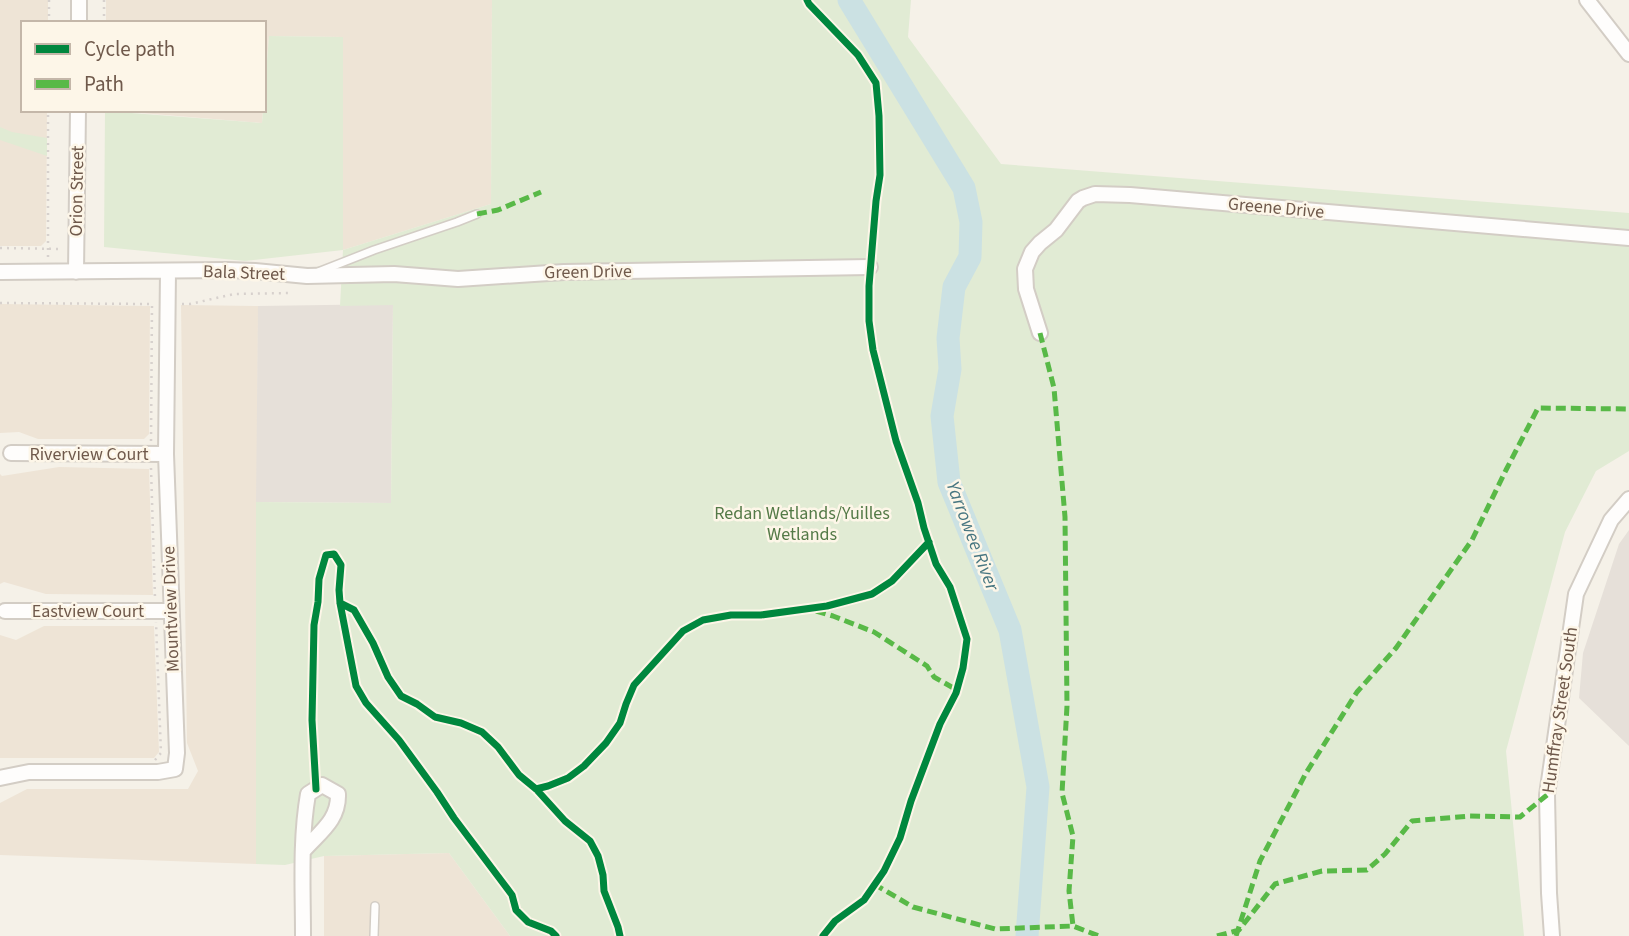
<svg xmlns="http://www.w3.org/2000/svg" width="1629" height="936" font-family="'Source Sans 3',sans-serif">
  <style>
    .residential { fill: #eee4d6 }
    .industrial { fill: #e6e0d9 }
    .green { fill: #e1ebd4 }
    .lines { fill: none; stroke-linecap: round; stroke-linejoin: round }
    .river { stroke: #cbe1e3; stroke-width: 23 }
    .lane-casing { stroke: #d3cdc5; stroke-width: 10 }
    .street-casing { stroke: #d3cdc5; stroke-width: 18 }
    .path { stroke: #d7d1cd; stroke-width: 2.5; stroke-dasharray: 2 5; stroke-linecap: butt }
    .lane { stroke: #fefdfc; stroke-width: 7 }
    .street { stroke: #fefdfc; stroke-width: 14 }
    .quiet { stroke: #58b947; stroke-width: 5; stroke-dasharray: 10 5; stroke-linecap: butt }
    .cycleway-casing { stroke: #fdf6e8; stroke-width: 11 }
    .cycleway { stroke: #00873e; stroke-width: 7 }
    .labels { text-anchor: middle; dominant-baseline: central; stroke-width: 5; stroke-linejoin: round; paint-order: stroke }
    .street-label { font-size: 18px; fill: #6f594b; stroke: #fdf6e8 }
    .park-label { font-size: 18px; fill: #547a47; stroke: #fdf6e8 }
    .water-label { font-size: 19px; font-style: italic; fill: #477681; stroke: #fdf6e8 }
  </style>
  <rect width="100%" height="100%" fill="#f5f1e8"/>
  <path class="residential" d="M0,0H48V23H23V110H47L46,241L41,246H0Z
    M106,0H492L491,204L343,250V37L269,36L264,98V23H106Z
    M105,110H263L262,123Z
    M0,304L150,306L149,434L144,439H38L19,432L0,433Z
    M181,305L258,306L256,864L0,855V803L27,789H188L198,771L187,743Z
    M59,467L149,469L153,595L46,594L4,582L0,584V474L2,476Z
    M44,626H154L159,752L154,758H0V635L16,640Z
    M449,853L510,936H324V856Z"/>
  <path class="industrial" d="M393,304L391,503L256,502L258,306Z
    M1629,530V746L1579,698L1583,653L1619,544Z"/>
  <path class="green" d="M492,0H911L908,37L1001,164L1629,213V451L1596,471L1565,532L1506,751L1524,936H510L449,853L324,856L285,865L256,864V502L391,503L393,305L340,306L343,250L245,261L104,247L105,111L262,123L269,36L343,37V250L491,204Z
    M0,127L12,132L47,138V156L0,140Z"/>
  <g class="lines">
    <path class="river" d="M849,0L964,188L971,222L970,257L954,287L948,338L950,369L942,416L949,482L1010,630L1038,787L1027,936"/>
    <defs>
      <path id="lane" d="M318,272L374,250L457,222L477,214
        M374,936L375,906"/>
      <path id="street" d="M1587,0L1629,54
        M79,23V0
        M0,272L227,270L255,271L307,276L394,274L458,279L564,272L870,267
        M76,272L78,110
        M1040,333L1026,289L1025,269L1032,252L1040,243L1056,230L1078,201L1083,198L1095,194L1130,195L1629,238
        M11,453L166,454
        M5,611H171
        M0,778L29,772H158L175,769L177,753L166,454L168,272
        M303,936C303,889 300,840 308,794L322,785L338,794C339,820 320,832 304,850
        M1552,936L1549,893L1547,795L1576,594L1611,520L1629,499"/>
    </defs>
    <use href="#lane" class="lane-casing"/>
    <use href="#street" class="street-casing"/>
    <path class="path" d="M49,23V0
      M104,23V0
      M0,248L63,249
      M48,257V110
      M0,303L151,304
      M182,304H190L234,294L291,293
      M151,441L152,304
      M151,468L155,598
      M155,760L161,753L156,622"/>
    <use href="#lane" class="lane"/>
    <use href="#street" class="street"/>
    <path class="quiet" d="M477,214L498,210L541,192
      M1040,333L1054,388L1065,517L1067,706L1062,793L1073,836L1069,891L1073,926
      M816,611L833,616L874,632L927,666L934,677L957,690
      M874,884L913,907L995,929L1073,926L1099,936
      M1217,936L1239,930L1275,884L1322,871L1367,870L1385,854L1412,821L1470,816L1520,817L1547,795
      M1236,936L1260,861L1306,773L1357,692L1396,648L1472,540L1506,470L1538,408L1629,409"/>
    <defs>
      <path id="cycleway" d="M807,0L809,4L858,55L876,83L879,116L880,175L876,201L869,286V321L873,350L896,441L918,503L924,528L936,564L950,587L967,639L963,668L956,693L940,724L911,801L900,838L884,871L864,900L835,921L823,936
        M340,603L354,610L373,643L388,677L401,696L417,704L435,717L461,723L482,732L498,747L519,775L536,789L565,821L590,841L598,856L603,875L604,891L618,927L620,936
        M316,789L312,720L314,625L318,602L319,579L326,555L334,554L341,565L339,590L340,603L356,686L366,703L399,740L437,792L454,818L500,879L512,895L516,910L528,922L551,931L556,936
        M536,789L548,786L568,778L584,766L606,743L620,723L626,704L634,685L683,631L703,620L731,615H761L827,606L872,594L892,581L929,542"/>
    </defs>
    <use href="#cycleway" class="cycleway-casing"/>
    <use href="#cycleway" class="cycleway"/>
  </g>
  <g class="labels">
    <g class="street-label">
      <text transform="translate(77 191) rotate(-89)">Orion Street</text>
      <text transform="translate(1276 208) rotate(5)">Greene Drive</text>
      <text transform="translate(588 272) rotate(-1)">Green Drive</text>
      <text transform="translate(244 273) rotate(2)">Bala Street</text>
      <text x="89" y="454">Riverview Court</text>
      <text transform="translate(171 609) rotate(-92)">Mountview Drive</text>
      <text x="88" y="611">Eastview Court</text>
      <text transform="translate(1560 710) rotate(-82)">Humffray Street South</text>
    </g>
    <g class="park-label">
      <text x="802" y="513">Redan Wetlands/Yuilles<tspan x="802" dy="21">Wetlands</tspan></text>
    </g>
    <g class="water-label">
      <text transform="translate(972 536) rotate(69)">Yarrowee River</text>
    </g>
  </g>
  <rect x="21" y="21" width="245" height="91" fill="#fdf6e8" stroke="#c4b7a9" stroke-width="2"/>
  <rect x="35" y="44" width="35" height="10" fill="#00873e" stroke="#c4b7a9" stroke-width="2"/>
  <text x="84" y="56" font-size="21" fill="#6f594b">Cycle path</text>
  <rect x="35" y="79" width="35" height="10" fill="#58b947" stroke="#c4b7a9" stroke-width="2"/>
  <text x="84" y="91" font-size="21" fill="#6f594b">Path</text>
</svg>
